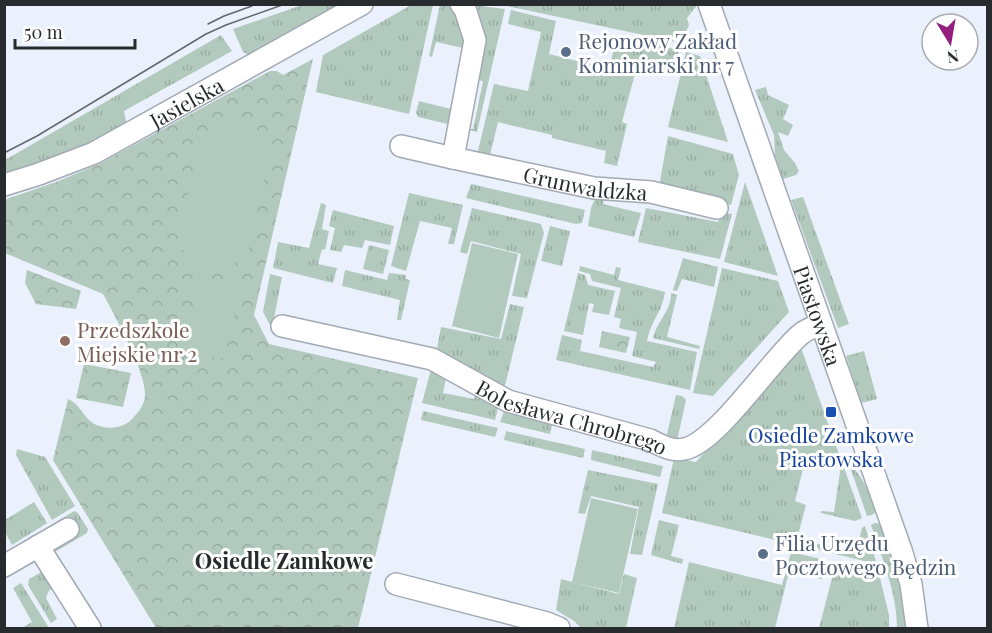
<svg xmlns="http://www.w3.org/2000/svg" width="992" height="633" font-family="'Playfair Display',serif">
  <style>
    .grass { fill: url(#grass-tufts) }
    .park { fill: url(#park-crowns) }
    .pitch { fill: #b2c9bd }
    .lines { fill: none; stroke-linecap: round; stroke-linejoin: round }
    .minor-casing { stroke: #a3aab4; stroke-width: 24 }
    .minor { stroke: #fff; stroke-width: 21 }
    .tram { stroke: #64686e; stroke-width: 1.5 }
    .service-dot { fill: #5c6f8a; stroke: #fff; stroke-width: 2 }
    .education-dot { fill: #8d6e63; stroke: #fff; stroke-width: 2 }
    .transit-dot { fill: #1a4fb4; stroke: #fff; stroke-width: 2 }
    .labels { text-anchor: middle; dominant-baseline: central; stroke-width: 6; stroke-linejoin: round; paint-order: stroke }
    .service-label { font-size: 21px; fill: #4e5e75; stroke: #fff; text-anchor: start }
    .street-label { font-size: 21px; fill: #282b2e; stroke: #fff }
    .education-label { font-size: 21px; fill: #785e54; stroke: #fff; text-anchor: start }
    .transit-label { font-size: 21px; fill: #164399; stroke: #fff }
    .neighbourhood-label { font-size: 22px; font-weight: bold; fill: #282b2e; stroke: #fff }
  </style>
  <defs>
    <pattern id="grass-tufts" width="24" height="20" patternUnits="userSpaceOnUse" patternTransform="scale(1.5)"><rect width="24" height="20" fill="#b2c9bd"/><path d="M3 7l-1-3M5 7V3M7 7l1-3M15 17l-1-3M17 17v-4M19 17l1-3" fill="none" stroke="#99ada3"/></pattern>
    <pattern id="park-crowns" width="20" height="18" patternUnits="userSpaceOnUse" patternTransform="scale(1.5)"><rect width="20" height="18" fill="#b2c9bd"/><path d="M2 6a3 3 0 1 1 6 0M12 15a3 3 0 1 1 6 0" fill="none" stroke="#99ada3"/></pattern>
  </defs>
  <rect width="100%" height="100%" fill="#eaf1fc"/>
  <path class="grass" d="M413,4L433,5L409,114L316,92L323,55Z
    M698,4L687,18L689,25L681,43L502,5Z
    M302,5H344L249,55L243,52L233,29Z
    M440,5H453L468,49L436,42L432,57L429,56Z
    M472,5L505,9L477,132L466,129H473L483,82L477,78Z
    M511,10L556,21L549,54L609,69L617,36L679,50L673,72L637,66L622,122L627,124L617,166L604,163L606,151L552,138V135L498,122L490,155H477L494,84L528,91L541,32L508,24Z
    M221,35L232,51L124,111L126,122L121,128L55,159L5,174V160Z
    M686,52L700,56L728,142L668,127Z
    M766,87L768,95L789,105L783,119L793,125L788,136L778,132L784,150L795,163L799,171L796,175L783,179L775,156L774,135L755,90Z
    M419,101L455,110L452,125L418,117L416,113Z
    M668,136L733,154L739,175L731,205L659,187Z
    M745,182L778,276L724,262Z
    M471,184L585,210L582,223L576,224L466,198Z
    M409,193L463,205L454,244H448L452,228L420,221L406,271L391,266Z
    M597,194L605,195L603,204L641,213L634,237L588,226L591,208Z
    M803,197L849,324L838,328L791,200Z
    M321,203L326,205L322,229L329,231L325,250L322,249L318,264L337,268L333,283L273,268L278,242L309,248Z
    M472,208L541,224L544,233L527,298L512,296L521,254L471,241L467,254L460,252Z
    M646,208L718,222L720,212L732,214L720,259L638,242Z
    M333,210L394,226L390,245L365,240L362,248L344,245L341,252L330,250L335,228L329,226Z
    M550,226L570,231L562,266L541,261Z
    M369,245L389,250L383,274L363,269Z
    M683,258L718,267L714,287L682,279L677,291L673,290Z
    M580,266L614,275L616,267L621,268L618,280L665,292C663,310 650,323 647,341L697,352L690,390L556,360L562,335L582,340L580,351L653,367L656,362L632,356L637,332L619,328L621,319L614,317L621,288L592,281L590,274L579,271Z
    M722,268L778,281L789,312L713,396L693,393Z
    M345,270L387,280L389,273L406,275V279L410,280L401,320H397L400,300L342,286Z
    M578,273L585,275L588,285L615,291L609,315L592,312L594,304L589,303L583,335L564,331Z
    M270,274L282,277L272,329L263,312Z
    M671,293L677,295L667,337L700,346L699,349L653,338C657,321 672,310 671,293Z
    M510,304L524,307L504,390L498,389L437,349L441,327L501,339Z
    M800,345L862,518L855,521L821,513V511L834,512L841,465L838,461L816,456L814,461H805L795,501L806,505L797,539L856,553L862,528L865,526L877,564L662,513L674,458L696,462Z
    M864,351L877,399L861,403L846,356Z
    M431,369L447,374L443,393L474,399L476,393L498,407L495,420L422,403Z
    M676,395L682,396L686,400L677,441L673,440L667,434Z
    M423,411L498,428L495,437L421,420Z
    M504,411L552,424L550,434L500,422Z
    M506,431L585,449L583,458L504,440Z
    M17,449L45,457L75,506L52,520L16,455Z
    M592,450L663,466L660,477L591,460Z
    M849,464C864,477 869,493 876,510L874,514L867,516Z
    M588,470L658,484L642,555L630,554L639,507L591,496L585,514L578,513Z
    M34,502L47,523L12,545L5,532V520Z
    M74,511L77,512L88,529L87,533L50,555L15,548Z
    M659,520L679,525L671,556L683,559L682,564L651,555Z
    M875,523L882,524L899,581L907,628H897C897,593 882,558 871,525Z
    M791,552L825,560L826,563L822,579L789,572L775,628H674L689,562L782,585Z
    M836,563L879,574L889,615V628H819Z
    M47,569L55,585L48,592L46,598L57,619L51,623L28,585L29,579Z
    M624,574L637,578L626,628H581L574,621L556,610L561,579L619,594Z
    M21,583L49,628H22L32,622L13,588Z"/>
  <path class="park" d="M313,59L254,315L269,344L418,378L358,628H156L53,460L68,399C83,405 83,423 103,427C114,429 124,427 132,419C138,413 145,404 145,395C146,372 115,316 103,294L5,253L4,200L56,182L99,164L270,71H277L283,75Z
    M27,270L81,291L76,309L36,304L25,283Z
    M602,331L630,337L626,353L599,347Z
    M84,364L131,373L123,407L76,398Z"/>
  <path class="pitch" d="M228,122C254,123 266,134 269,160L248,251C224,281 186,275 178,235L200,145C207,132 213,126 228,122Z
    M472,243L518,254L499,338L452,326Z
    M200,279L241,289L224,359L184,350Z
    M591,498L638,509L619,593L572,582Z"/>
  <g class="lines">
    <defs>
      <g id="minor">
        <path id="s1" d="M461,4L465,9L475,40L453,158L594,188L651,192L717,208"/>
        <path id="s2" d="M709,4L902,553L911,584L917,628"/>
        <path d="M401,146L453,158"/>
        <path id="s3" d="M4,185L39,174L94,153L362,4"/>
        <path id="s4" d="M282,326L432,359L508,401L650,440C661,445 671,452 684,449C716,444 773,357 801,334C807,329 815,327 821,324"/>
        <path d="M38,546L90,628"/>
        <path d="M4,566L68,529"/>
        <path d="M396,584L547,623L559,628"/>
      </g>
    </defs>
    <use href="#minor" class="minor-casing"/>
    <use href="#minor" class="minor"/>
    <path class="tram" d="M208,24L224,16L252,6
      M4,153L37,136L206,34L226,25L285,4"/>
  </g>
  <g class="service-dot">
    <circle cx="566" cy="52" r="6"/>
    <circle cx="763" cy="554" r="6"/>
  </g>
  <circle class="education-dot" cx="65" cy="341" r="6"/>
  <rect class="transit-dot" x="825" y="406" width="12" height="12" rx="3"/>
  <g class="labels">
    <g class="service-label">
      <text x="578" y="40">Rejonowy Zakład<tspan x="578" dy="24">Kominiarski nr 7</tspan></text>
      <text x="775" y="542">Filia Urzędu<tspan x="775" dy="24">Pocztowego Będzin</tspan></text>
    </g>
    <g class="street-label">
      <text stroke="none"><textPath href="#s3" startOffset="201">Jasielska</textPath></text>
      <text stroke="none"><textPath href="#s1" startOffset="294">Grunwaldzka</textPath></text>
      <text stroke="none"><textPath href="#s2" startOffset="330">Piastowska</textPath></text>
      <text stroke="none"><textPath href="#s4" startOffset="306">Bolesława Chrobrego</textPath></text>
    </g>
    <g class="education-label">
      <text x="77" y="329">Przedszkole<tspan x="77" dy="24">Miejskie nr 2</tspan></text>
    </g>
    <g class="transit-label">
      <text x="831" y="434">Osiedle Zamkowe<tspan x="831" dy="24">Piastowska</tspan></text>
    </g>
    <g class="neighbourhood-label">
      <text x="284" y="560">Osiedle Zamkowe</text>
    </g>
  </g>
  <rect width="992" height="633" fill="none" stroke="#282b2e" stroke-width="12"/>
  <g transform="translate(950 42) rotate(169)"><circle r="28" fill="#ffffff" stroke="#a9aaab" stroke-width="1.5"/>
  <path d="M0-4.5L10 22L0 15L-10 22Z" fill="#921e7d"/>
  <text y="-9" font-size="16" font-weight="bold" text-anchor="middle" fill="#282b2e">N</text>
  </g>
  <path d="M15 39v9h120v-9" fill="none" stroke="#282b2e" stroke-width="3"/>
  <text x="24" y="39" font-size="18" fill="#282b2e" stroke="#ffffff" stroke-width="4.5" paint-order="stroke">50 m</text>
</svg>
